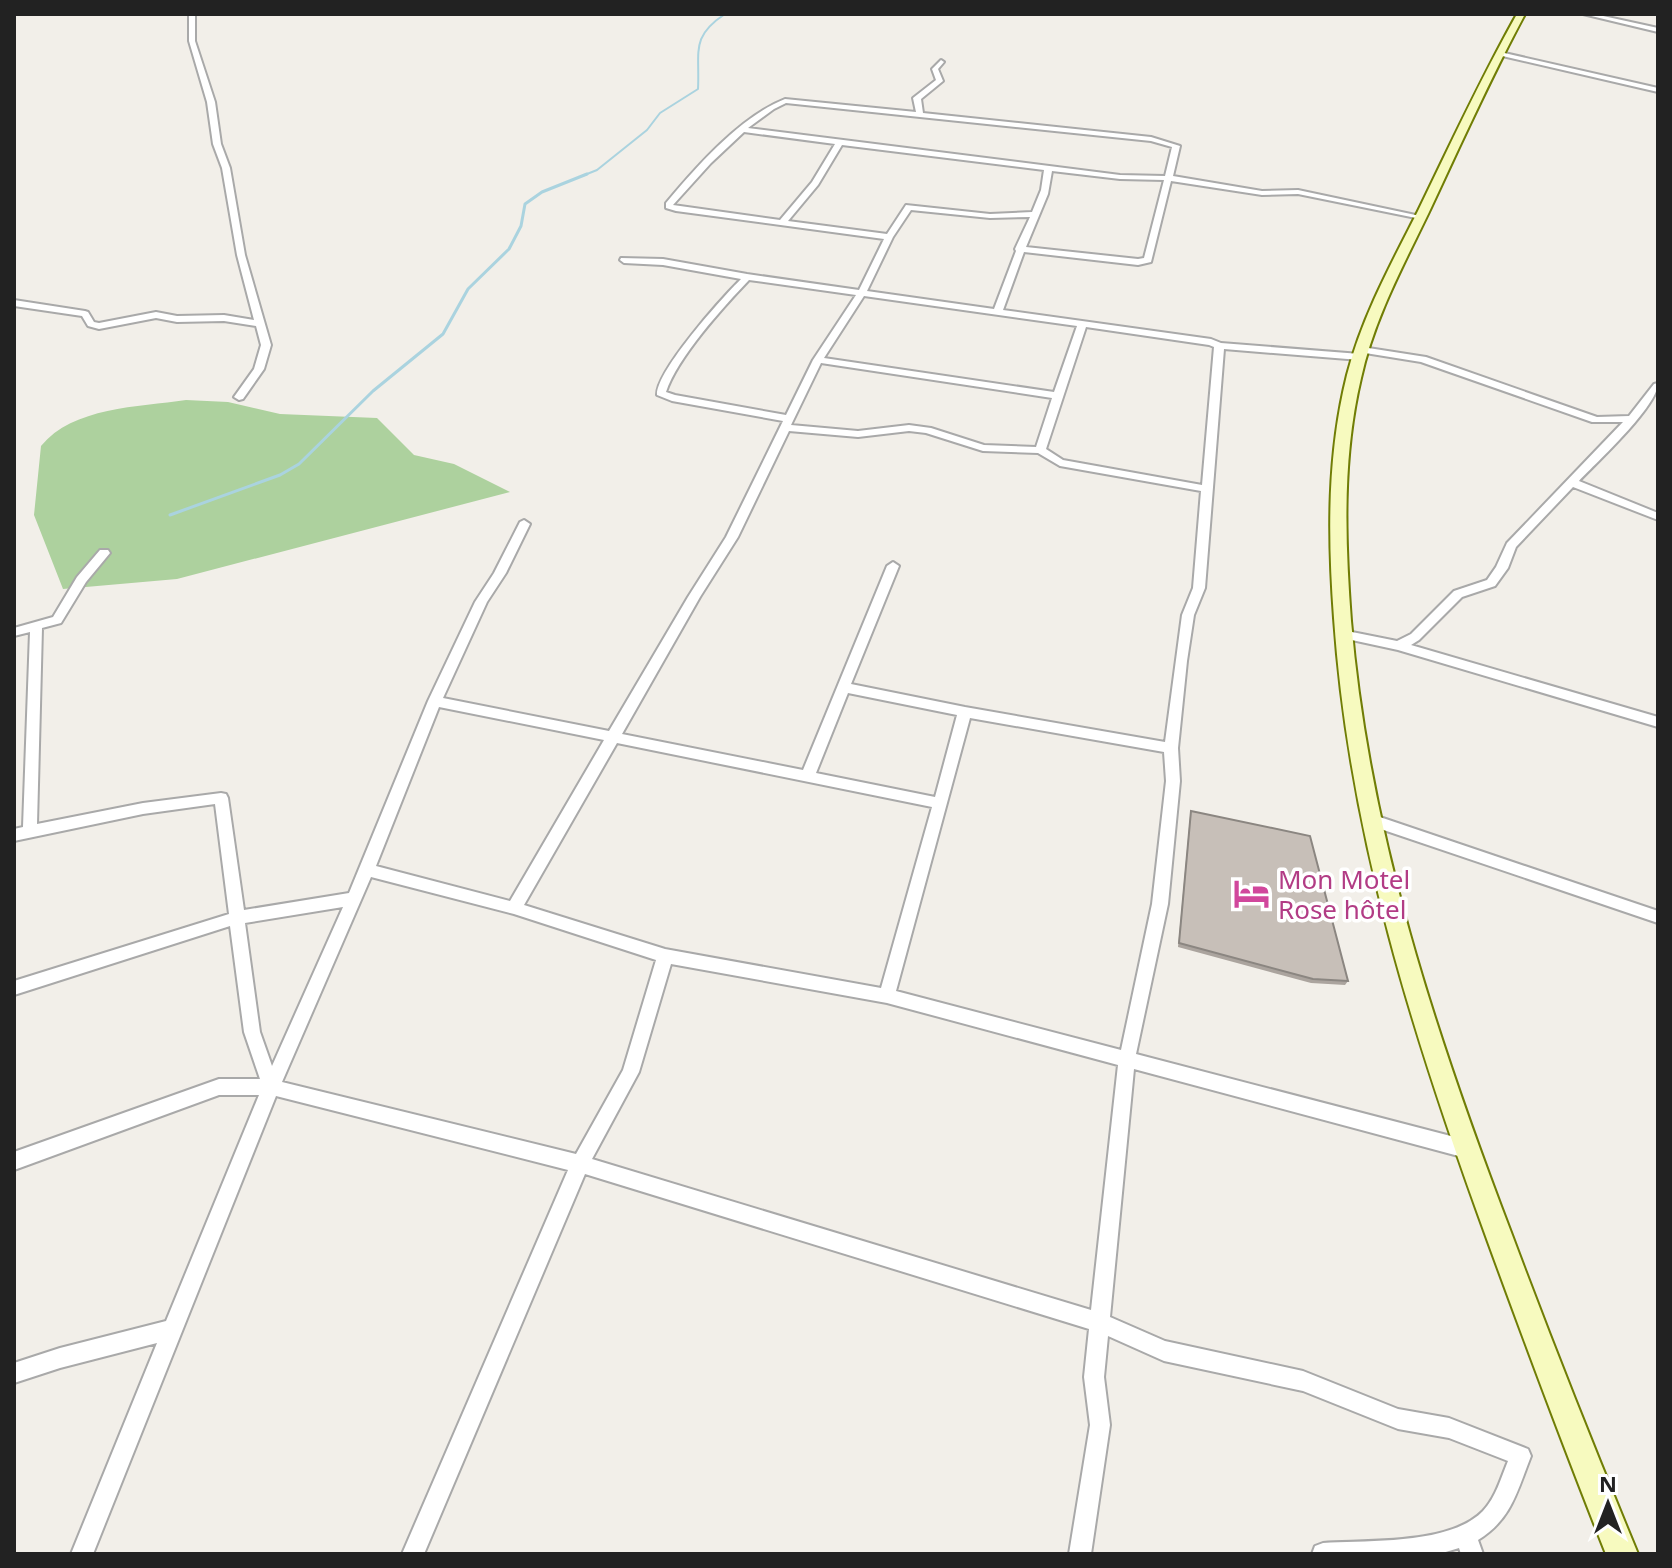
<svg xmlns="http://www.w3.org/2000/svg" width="1672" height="1568" font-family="'Noto Sans',sans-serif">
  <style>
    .forest { fill: #add19e }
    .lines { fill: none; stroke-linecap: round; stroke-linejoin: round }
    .stream-far1 { stroke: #aad3df; stroke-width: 2 }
    .stream { stroke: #aad3df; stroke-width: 3 }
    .street-casing { stroke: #a9a9a9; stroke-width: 4 }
    .secondary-casing { stroke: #707d05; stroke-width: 4 }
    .street { fill: #fff; fill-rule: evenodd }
    .secondary { fill: #f7fabf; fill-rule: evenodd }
    .wall { fill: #aba49e }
    .building { fill: #c7bfb8; stroke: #8b8681; stroke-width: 2 }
    .labels { text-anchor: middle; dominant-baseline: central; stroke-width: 7; stroke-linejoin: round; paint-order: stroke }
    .hotel-label { font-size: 26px; fill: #b23c85; stroke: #fff; text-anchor: start }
  </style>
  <rect width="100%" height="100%" fill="#f2efe9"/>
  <path class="forest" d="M186,400L228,402L280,414L377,418L414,455L454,464L510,492L177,579L63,589L34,515L41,446C73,407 138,407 186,400Z"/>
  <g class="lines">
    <path class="stream-far1" d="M582,176L597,170L647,130L660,113L698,89C700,52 690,37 725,14"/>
    <path class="stream" d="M170,515L280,475L299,464L373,391L443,334L468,289L509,249L521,226L525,204L542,192L587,174"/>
    <defs>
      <path id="street" d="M189,14H195V41L215,102L221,144L230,168L245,255L271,345L264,369L243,399L239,400L234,397L254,369L261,345L256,326L224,321L177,322L156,318L99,329L88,326L82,316L14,306V300L85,311L88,312L94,322L99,323L156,312L177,316L224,315L254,320L237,255L222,168L213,144L207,102L189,41Z
        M1583,14H1594L1658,28V32Z
        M1500,52L1658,88V92L1498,55Z
        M941,60L944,62L938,69L943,81L921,99L923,113L1151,137L1180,146L1173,176L1262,191L1298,190L1425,217L1421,219L1298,194L1262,195L1171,181L1151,262L1138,265L1024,252L1003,310L1211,339L1221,343L1360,354L1365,357L1360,360L1224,349L1205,588L1194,615L1187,661L1178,748L1180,781L1168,904L1136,1054L1466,1140L1472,1143L1475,1149L1472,1155L1466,1158L1134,1069L1110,1317L1165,1341L1303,1371L1398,1409L1449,1418L1528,1449L1531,1456C1517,1491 1512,1519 1478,1540L1483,1554H1461L1459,1548L1439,1554H1312L1315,1546L1323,1543C1368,1540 1450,1545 1483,1511C1496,1497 1501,1478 1508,1461L1449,1438L1398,1429L1303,1391L1164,1361L1108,1336L1104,1377L1110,1425L1091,1554H1069L1090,1425L1084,1377L1089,1329L585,1174L424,1554H402L568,1170L276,1096L93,1554H71L157,1343L60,1368L14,1383V1363L60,1348L166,1321L259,1095H219L14,1170V1152L219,1079H260L244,1032L230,926L14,995V981L229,914L215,804L143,814L14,841V829L23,827L30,632L14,636V628L53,617L77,577L100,550H108L110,553L86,582L61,623L42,628L37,824L143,803L221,793L226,794L228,798L244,910L349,893L428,701L475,602L494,573L520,522L524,520L530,524L506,573L487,602L443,698L609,731L688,597L726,537L783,421L672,401L657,395C656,371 722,298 741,279L663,265L624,263L620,260L621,258L663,259L747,274L859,290L884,239L676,211L666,208V203C696,167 741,116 785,99L916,112L913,98L936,80L932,69ZM786,103L1151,141L1172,147L1165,176L1120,175L748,128L774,109ZM744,132L835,144L812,182L780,220L673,205L711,163ZM842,145L1044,170L1041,190L1032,212L990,214L906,205L887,234L788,221L818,185ZM1052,171L1120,179L1164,180L1144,258L1138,259L1026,247L1048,194ZM911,210L990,218L1030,217L1015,249L1016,251L994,309L867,291L893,237ZM749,280L856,295L813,360L786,415L675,395L666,392C677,358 724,306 749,280ZM864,296L1077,326L1054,392L824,358ZM1086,327L1209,345L1214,347L1202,485L1063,460L1046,449ZM821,363L1052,398L1036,447L984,445L931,428L909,425L858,431L791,425ZM789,431L858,437L909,431L926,433L983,451L1038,453L1060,466L1201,491L1193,588L1182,615L1165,742L965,707L851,684L899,566L893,562L887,566L803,770L622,734L700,597L738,537ZM848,693L957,715L935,797L816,773ZM439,707L604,740L510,901L376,866ZM970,718L1164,752L1166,781L1152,904L1121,1050L896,991ZM617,743L932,807L881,988L665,949L524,905ZM371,877L514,914L656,960L623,1070L576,1154L282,1082ZM343,907L272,1066L260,1032L245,923ZM671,964L887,1003L1118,1065L1091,1310L592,1159L639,1072Z
        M1362,347L1426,357L1597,417L1629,416L1654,384L1658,383C1658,406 1597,462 1579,481L1658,513V520L1573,487L1516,547L1508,568L1495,586L1462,597L1419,640L1411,645L1658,717V727L1398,650L1338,637L1336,634L1338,631L1342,630L1397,641L1411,634L1454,591L1487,580L1496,567L1507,543L1623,422H1592L1421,362L1359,352L1357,350Z
        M1371,814L1658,911V923L1366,824L1364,820L1366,816Z"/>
      <path id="secondary" d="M1517,14H1525C1490,79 1460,146 1429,212C1403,266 1374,319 1361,378C1342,458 1345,540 1351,621C1369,834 1436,1036 1512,1235C1552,1342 1594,1448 1638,1554H1606C1565,1451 1526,1346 1488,1242C1414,1039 1349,835 1334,618C1328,537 1327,455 1347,375C1362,317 1391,264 1418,211C1450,145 1481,78 1517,14Z"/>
    </defs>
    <use href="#street" class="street-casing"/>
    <use href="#secondary" class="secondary-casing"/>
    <use href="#street" class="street"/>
    <use href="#secondary" class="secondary"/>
  </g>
  <path class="wall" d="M1191,811L1348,981L1345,985L1311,983L1178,947L1190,816Z"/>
  <path class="building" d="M1191,811L1310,836L1348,981L1313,979L1179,943Z"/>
  <defs>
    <symbol id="hotel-bare" viewBox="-9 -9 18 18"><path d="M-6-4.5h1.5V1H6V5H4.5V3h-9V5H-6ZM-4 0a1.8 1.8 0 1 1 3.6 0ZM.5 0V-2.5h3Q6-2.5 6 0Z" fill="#d1479c" stroke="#fff" stroke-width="2.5" paint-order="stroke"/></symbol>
  </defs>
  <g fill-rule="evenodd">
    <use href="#hotel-bare" x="1226" y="868" width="51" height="51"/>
  </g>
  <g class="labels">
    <g class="hotel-label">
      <text x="1278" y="879">Mon Motel<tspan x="1278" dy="30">Rose hôtel</tspan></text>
    </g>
  </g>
  <rect width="1672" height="1568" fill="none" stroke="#222222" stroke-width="32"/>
  <g transform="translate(1608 1504)" stroke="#ffffff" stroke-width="6" paint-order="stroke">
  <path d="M0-6L14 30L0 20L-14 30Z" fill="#222222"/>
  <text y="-12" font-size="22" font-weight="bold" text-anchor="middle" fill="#222222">N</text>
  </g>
</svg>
